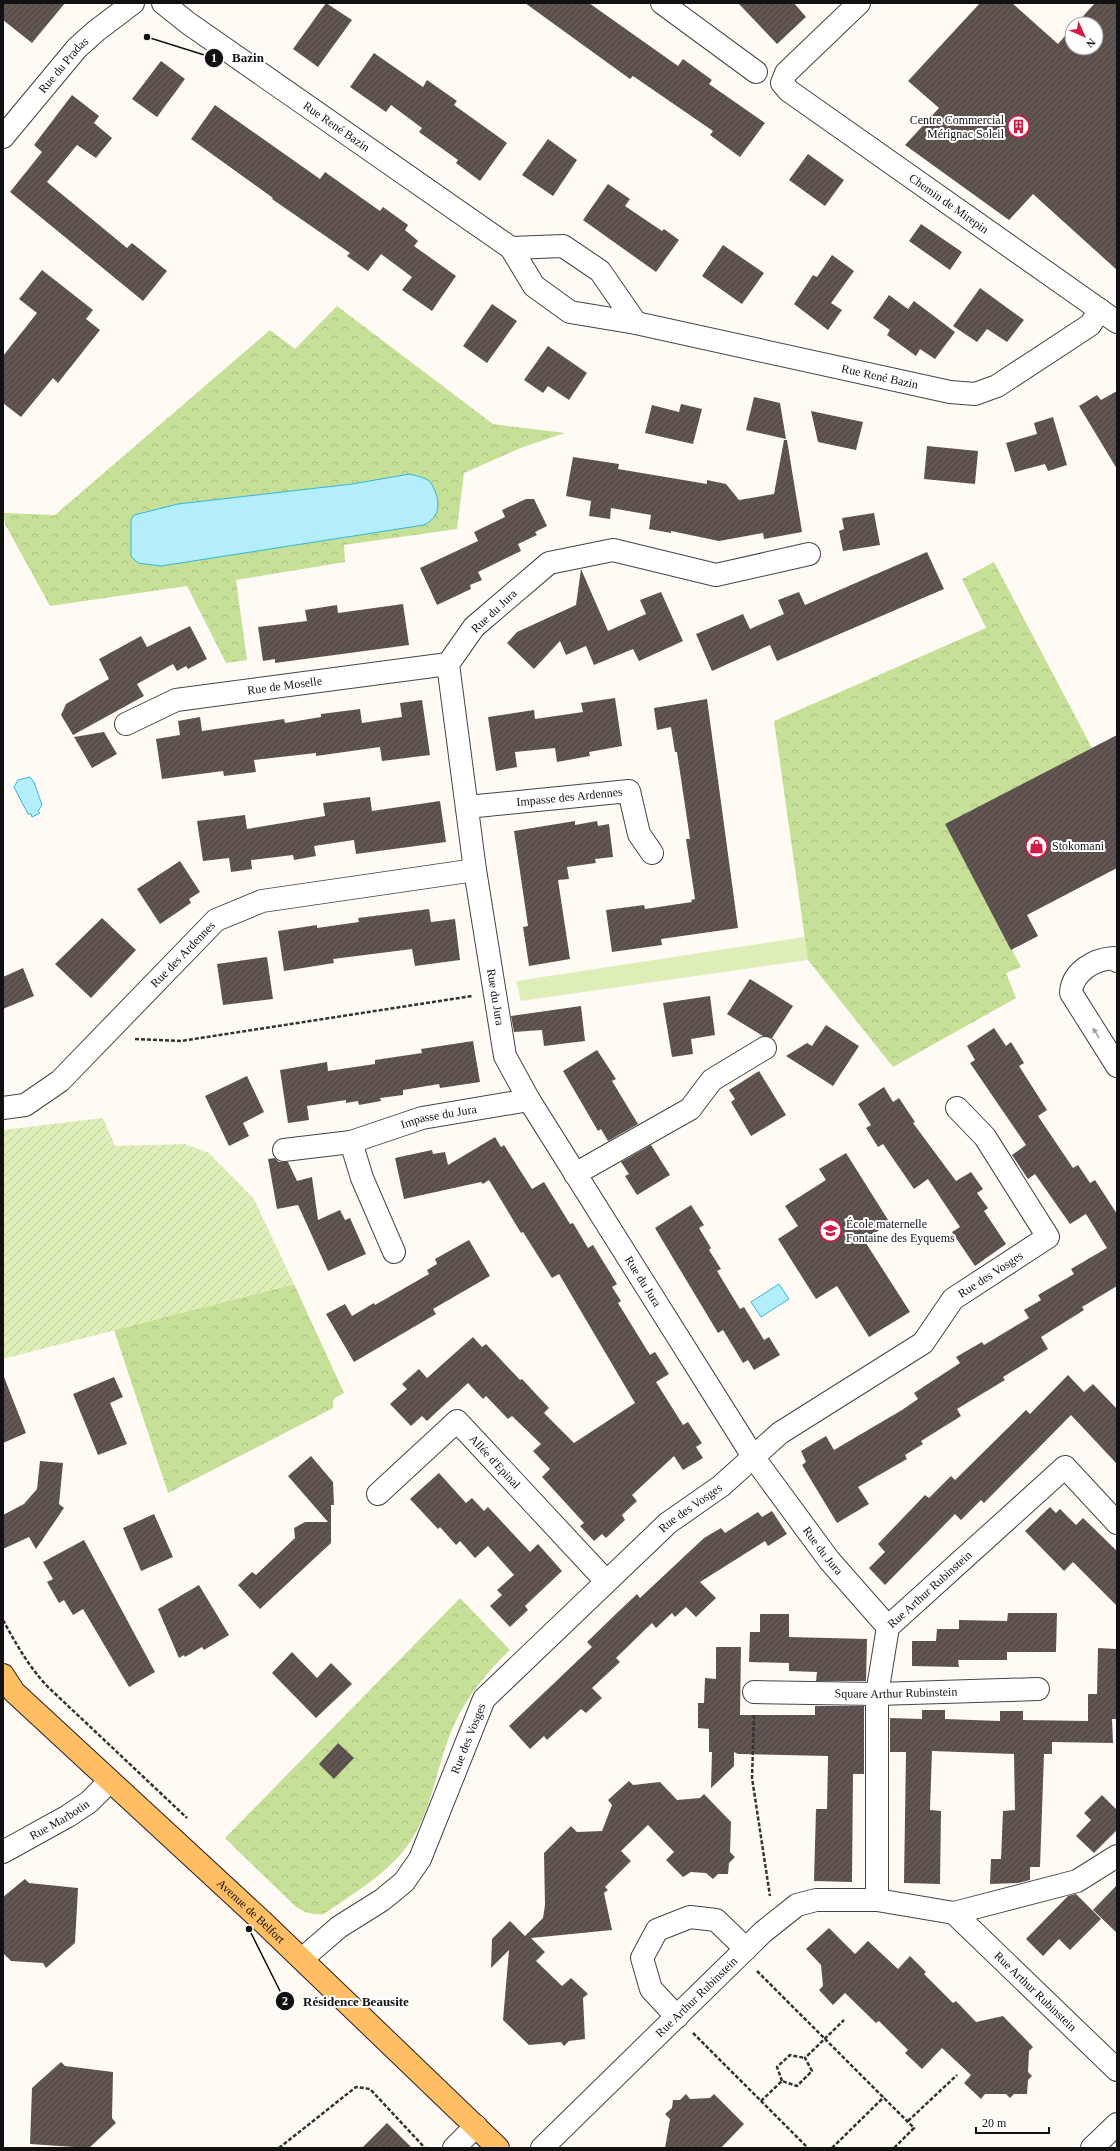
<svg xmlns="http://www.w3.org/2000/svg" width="1120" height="2151" font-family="Georgia,serif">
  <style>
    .grass { fill: #deeeb9 }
    .forest { fill: url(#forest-crowns) }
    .garden { fill: url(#garden-furrows) }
    .water { fill: #b4eefb; stroke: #34b6d9 }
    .building { fill: url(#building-hatch) }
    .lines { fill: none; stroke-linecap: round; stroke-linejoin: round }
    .minor-casing { stroke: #444; stroke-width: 24 }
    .major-casing { stroke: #222; stroke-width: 24 }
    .path { stroke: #333; stroke-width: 2.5; stroke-dasharray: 4 2; stroke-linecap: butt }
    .minor { stroke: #fff; stroke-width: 22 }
    .major { stroke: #ffbd64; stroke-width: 22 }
    .oneway { fill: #a0a0a0 }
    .labels { text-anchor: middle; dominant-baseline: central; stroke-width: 4; stroke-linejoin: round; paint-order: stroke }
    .street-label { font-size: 12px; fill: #111; stroke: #fff }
    .poi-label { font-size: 12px; fill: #111; stroke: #fff; text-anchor: start }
    .leader { fill: none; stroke: #111; stroke-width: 1.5 }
    .callout-dot { fill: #111; stroke: #fff; stroke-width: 1.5 }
    .mark-label { font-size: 12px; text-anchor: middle; font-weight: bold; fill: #fff }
    .callout-label { font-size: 13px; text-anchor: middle; font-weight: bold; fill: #111; stroke: #fff; stroke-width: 4; stroke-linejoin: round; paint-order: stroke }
  </style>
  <defs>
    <pattern id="forest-crowns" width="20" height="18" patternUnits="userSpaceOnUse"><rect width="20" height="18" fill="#c6e097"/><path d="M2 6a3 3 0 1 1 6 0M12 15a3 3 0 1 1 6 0" fill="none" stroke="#a9bf81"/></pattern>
    <pattern id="garden-furrows" width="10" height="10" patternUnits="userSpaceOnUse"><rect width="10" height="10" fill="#deeeb9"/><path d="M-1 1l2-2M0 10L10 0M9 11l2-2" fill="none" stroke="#bdcb9e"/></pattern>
    <pattern id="building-hatch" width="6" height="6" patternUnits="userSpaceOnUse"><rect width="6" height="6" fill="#5b4f4c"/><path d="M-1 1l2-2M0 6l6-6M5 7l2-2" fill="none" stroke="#6e6462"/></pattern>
  </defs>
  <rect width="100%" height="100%" fill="#fffbf4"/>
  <path class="grass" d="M805,937L808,960L521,1001L516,981Z"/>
  <path class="forest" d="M337,306L493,424L565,433L523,447L464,473L457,529L344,545L345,562L236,580L247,660L226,663L187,586L50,606L5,524L4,513L55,515L270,330L295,349Z
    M994,562L1092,748L946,824L1021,967L1006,973L1016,998L893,1067L808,960L774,721L986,628L962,579Z
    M294,1284L344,1393L333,1399V1408L168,1493L114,1330Z
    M460,1598L510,1650C487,1672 467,1696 454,1725C437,1763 433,1808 410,1842C388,1874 355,1892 324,1914C312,1915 306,1913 296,1907L225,1838Z"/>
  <path class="garden" d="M103,1118L115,1146L185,1144L209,1153L254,1199L294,1284L3,1359V1130Z"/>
  <path class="water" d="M410,474C416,476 423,477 428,480C432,483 433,487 435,491C441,506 438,518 424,525L161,566L138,563L131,556V520L134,515L178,504L352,484Z
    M30,777L34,782L42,805L38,811L40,813L32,817L31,814H28L14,787L18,780Z
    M779,1284L789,1299L761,1317L751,1302Z"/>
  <path class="building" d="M3,3H65L32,43L3,20Z
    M326,3L352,20L318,67L293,49Z
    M525,3H589L678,66L683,59L712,80L709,84L765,123L740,157L710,135L713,131L633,76L630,79Z
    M738,3H794L806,17L777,44Z
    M980,3H1012L1058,44L1072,28V48H1096V24H1076L1095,3H1117V270L1033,194L1009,220L905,145L939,108L908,81Z
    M374,53L423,87L427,80L457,101L454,105L507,143L480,181L456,163L458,160L419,132L422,128L391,105L386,112L350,87Z
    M161,61L185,79L157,117L132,99Z
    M72,95L99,116L94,123L112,138L96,158L77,145L47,182L127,248L132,243L167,271L143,301L10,192L42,152L34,145Z
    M215,105L320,179L325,172L380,211L383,207L408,225L405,230L418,241L414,246L456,276L432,311L402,290L412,277L381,254L368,271L347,256L350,253L272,199L273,198L191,139Z
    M548,139L577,160L553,196L522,175Z
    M808,154L844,180L825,206L789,180Z
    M608,184L630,199L625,206L662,231L664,229L679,240L656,272L583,220Z
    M921,224L962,252L950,270L909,241Z
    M723,245L764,273L742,304L702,276Z
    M832,255L854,271L831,303L842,310L828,330L794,304L813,275L817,277Z
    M42,270L93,310L86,319L100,330L58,383L53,378L21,417L3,403V356L37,313L19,299Z
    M980,288L1024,320L1007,342L987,329L977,342L953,326Z
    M889,295L908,309L914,301L955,332L935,359L920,349L916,356L887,335L890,330L873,318Z
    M492,304L517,321L487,363L463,346Z
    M548,346L587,373L569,400L548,386L543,393L524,380Z
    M1117,391V469L1079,406L1097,395L1101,400Z
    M754,397L780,403L786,439L746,430Z
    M681,404L702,409L693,444L645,433L652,405L679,412Z
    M811,411L863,422L856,450L818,442Z
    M1053,417L1067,465L1048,471L1045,464L1015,472L1006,443L1037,434L1034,423Z
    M784,440H787L802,532L764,539L763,533L719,541L671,531V533L649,529L651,515L611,508L610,519L589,516L591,501L566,496L573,457L619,464L618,469L707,484V480L726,484L739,500L774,494Z
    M927,446L978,451L975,484L924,479Z
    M526,499H534L547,526L535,532L537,535L518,544L521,551L478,572L482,580L470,585L471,589L437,605L420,568L478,541L474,532L505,517L502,510Z
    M874,513L880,545L843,551L839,531L844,529L842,518Z
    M927,552L944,589L777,661L770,645L712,671L696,634L743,614L750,629L784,614L778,600L799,592L805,605Z
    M581,569L608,631L646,614L640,600L661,592L683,641L639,661L633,649L594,665L586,646L566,655L560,641L534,669L507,643L517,632L576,605Z
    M403,604L409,645L275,663V659L263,661L258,627L307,621L305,610L337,605L338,613Z
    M190,626L207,659L188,669L186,666L177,671L173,664L137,684L144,696L73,735L61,715L66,704L109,679L99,659L141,636L147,647Z
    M615,698L622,746L589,752L590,756L557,762L555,748L515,752L517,767L496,771L488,717L534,710L535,719L583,712L581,703Z
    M707,699L738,928L661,939L662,945L612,952L606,910L644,905L645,909L692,902L691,900L695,899L686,839H690L677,752H675L671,727L657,730L654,708Z
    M422,700L430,755L382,761L380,747L316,756V753L254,760L256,772L224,776L223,771L162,779L156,739L180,735L178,721L200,717L202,731L284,719L285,723L321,717V714L360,709L362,723L402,717L400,703Z
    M104,732L117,754L92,768L74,737Z
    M1117,735V868L1027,915L1038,936L1011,950L945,824Z
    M370,797L372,811L440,801L446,842L356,854L354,840L314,846L316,856L294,860L293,855L251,860L252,869L231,872L229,858L203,861L197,821L245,815L247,829L325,816L323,803Z
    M575,821V825L597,821L598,826L609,824L613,857L595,859L596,863L567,867L569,879L558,880L570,959L529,966L523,927L528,926L514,831Z
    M180,861L200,892L189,899L191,903L160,924L137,889Z
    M429,909L431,922L455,919L460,960L415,966L412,949L333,959L334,963L284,971L278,931L317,925V928L359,922L358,918Z
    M102,918L136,950L91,998L55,964Z
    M267,957L273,999L223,1005L217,964Z
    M23,968L34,996L3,1009V977Z
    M750,979L793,1006L772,1038L763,1036L727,1014Z
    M710,996L715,1035L691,1039L693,1054L672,1057L663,1003Z
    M581,1006L585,1041L544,1046L542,1030L514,1032L511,1016Z
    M826,1025L859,1046L833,1086L786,1056L807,1043L812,1046Z
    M994,1028L1006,1046L1011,1042L1024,1063L1019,1066L1047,1110L1038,1116L1073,1168L1078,1165L1090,1183L1095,1180L1117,1214V1286L1082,1307L1084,1310L1041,1337L1048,1349L1003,1377L1005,1380L957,1409L961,1416L921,1441L923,1444L905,1455L907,1459L858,1487L869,1504L837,1523L802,1465L806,1462L801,1451L826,1436L834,1450L902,1410L918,1399L914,1393L960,1363L956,1357L982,1342L984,1345L1029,1318L1024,1310L1041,1300L1038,1295L1074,1274L1071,1269L1107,1248L1086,1214L1070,1224L1035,1174L1028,1179L1012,1155L1026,1145L970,1063L975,1060L967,1046Z
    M473,1041L480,1082L440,1088L439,1084L403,1090V1095L380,1098L381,1101L359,1105L358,1101L346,1103V1100L307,1106L309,1120L288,1123L280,1070L327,1062L328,1071L375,1064V1060L422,1053L421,1049Z
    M597,1050L616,1079L612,1081L638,1124L608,1141L601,1129L598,1131L563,1071Z
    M759,1071L786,1115L751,1136L731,1102L735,1099L729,1090Z
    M247,1076L264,1112L243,1123L249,1136L229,1146L205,1096Z
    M884,1087L893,1102L899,1098L915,1122L913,1123L956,1181L971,1172L983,1189L977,1193L988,1208L984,1211L1006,1244L975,1266L952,1232L960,1227L928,1179L914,1189L883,1144L878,1147L866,1128L871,1125L858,1104Z
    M495,1137L501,1147L504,1145L532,1189L544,1182L570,1224L573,1223L588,1248L593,1245L617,1284L612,1287L621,1301L618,1303L650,1355L655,1352L669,1374L656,1382L683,1425L688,1422L702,1443L696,1447L703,1458L683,1470L674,1456L632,1495L637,1501L622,1515L625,1520L606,1538L602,1534L594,1541L580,1526L584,1523L542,1477L550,1469L533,1451L541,1444L512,1416L508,1419L486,1396L483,1399L468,1383L427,1421L422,1416L411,1426L390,1404L407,1389L402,1384L419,1369L427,1378L473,1337L482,1347L486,1344L520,1380L522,1379L549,1408L544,1413L574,1443L635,1403L559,1274L552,1278L523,1232L521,1233L489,1180L483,1184L481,1182L404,1199L395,1158L432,1150L433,1154L445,1152L448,1165Z
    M651,1145L670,1175L637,1195L625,1176L629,1174L621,1162Z
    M846,1153L890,1223L864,1240L910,1312L869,1337L837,1286L816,1299L778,1239L798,1226L785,1206L826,1180L819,1169Z
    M275,1158L279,1162H288L297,1181L312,1177L318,1220L340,1210L345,1220L350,1218L366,1254L328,1271L298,1205L277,1209L268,1159Z
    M691,1205L704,1225L699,1228L711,1248L709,1250L721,1269L717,1271L740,1309L744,1307L764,1340L769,1337L780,1355L754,1370L748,1360L743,1363L723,1330L718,1333L655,1228Z
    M469,1240L490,1276L433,1309L436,1314L354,1362L326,1314L345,1304L352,1316L374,1303L375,1305L429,1274L427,1270L437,1264L435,1259Z
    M1068,1375L1084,1392L1093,1384L1117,1409V1464L1071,1415L984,1503L981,1500L961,1520L955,1514L885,1585L869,1568L885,1552L878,1544L925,1495L929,1498L951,1476L955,1480L1026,1410L1030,1414Z
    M4,1377L26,1433L3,1443V1378Z
    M114,1377L123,1397L110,1403L127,1444L98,1455L73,1394Z
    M311,1456L333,1482L334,1505H331V1543L260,1609L238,1585L252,1572L256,1575L295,1538L294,1528L305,1522H328L288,1476Z
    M40,1461L63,1463L59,1504L64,1508L36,1549L29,1537L3,1549V1515L24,1504L37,1489Z
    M439,1473L466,1503L472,1498L484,1511L488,1507L530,1552L538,1544L562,1571L525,1606L528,1610L510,1627L490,1606L502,1595L497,1590L514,1575L488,1546L475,1558L460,1541L456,1545L440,1527L438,1529L410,1499Z
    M1050,1507L1056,1513L1060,1509L1076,1525L1083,1518L1117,1551V1606L1073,1562L1064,1571L1025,1531Z
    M772,1511L787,1534L768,1546L765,1541L700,1582L716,1598L696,1617L686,1607L675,1617L672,1613L656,1628L652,1623L616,1658L620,1662L592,1688L602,1698L586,1713L581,1709L547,1740L544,1736L530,1749L509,1726L592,1647L587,1642L618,1612L637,1594L640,1598L704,1538L721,1528L725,1533L758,1512L762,1517Z
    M154,1514L173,1557L141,1571L123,1528Z
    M84,1540L155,1672L129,1687L83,1609L73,1615L64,1600L59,1603L47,1582L53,1579L43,1562Z
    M199,1585L229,1635L204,1650L202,1647L185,1657L184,1655L179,1658L158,1609Z
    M1008,1613H1057L1056,1652H1007V1660H958L959,1667L912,1666V1641H936L937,1629H959V1620L1007,1621Z
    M760,1614H789V1637L867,1639L866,1681H816L817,1672L789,1671V1663L749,1662L750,1632H760Z
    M716,1647H741L740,1715H815V1706H864V1774H853L852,1882L814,1881L816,1809H827L828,1756L738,1754L734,1752V1766L711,1788L712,1752H709V1729L698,1728V1703H704L705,1678L716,1679Z
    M1098,1648L1117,1649V1719H1112L1113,1743L1052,1742V1754H1044L1040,1867H1030V1880L1018,1883L990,1884L991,1859H1001L1003,1811L1015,1810L1014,1754L932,1751L930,1810L941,1811L940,1884L904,1883L906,1752H890V1718L922,1719V1710H945V1719L1000,1721V1711H1023V1720L1088,1721V1694H1097Z
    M292,1652L317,1678L331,1663L352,1684L316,1718L272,1673Z
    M338,1743L354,1758L334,1779L319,1764Z
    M629,1781L633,1785L660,1782L677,1800L700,1798L704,1794L731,1822L730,1852L735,1857L729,1863L728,1874H718L713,1879L706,1873L691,1872L683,1877L666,1860L674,1852L648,1825L621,1851L631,1861L605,1887L608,1890L604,1893L612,1930L531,1938L545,1952L536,1961L562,1986L571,1978L588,1994L583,1998L585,2039L569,2041L564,2046L561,2042L529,2045L503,2020L509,1950L491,1968L492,1939L510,1921L525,1936L543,1918L545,1905L544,1853L571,1826L577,1832L602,1831L612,1805L608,1800Z
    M1102,1795L1117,1810V1830L1094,1853L1076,1836L1091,1820L1084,1813Z
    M25,1879L29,1883L78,1888L75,1943L46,1968L43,1963L11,1961L3,1953V1897Z
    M1117,1885V1933L1093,1910Z
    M1076,1894L1101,1919L1070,1950L1059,1939L1043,1956L1026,1939L1068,1896Z
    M829,1928L855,1954L868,1941L898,1969L910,1956L926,1972L924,1974L953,2003L956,2001L976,2022L1003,2016L1033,2047L1029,2051L1028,2072L1032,2076L1028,2080L1027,2094H1014L1010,2098L1006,2094H985L981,2099L964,2083L971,2075L942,2048L922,2069L905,2053L908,2050L879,2021L876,2023L845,1993L833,2005L819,1990L823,1986L821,1965L806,1949Z
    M61,2062L65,2066L113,2072L112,2118L116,2123L89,2148L30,2144L32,2088Z
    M686,2094L690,2099L710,2098L714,2094L744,2124L721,2148H665L670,2119L665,2114L672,2108L673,2100H680Z
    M387,2123L412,2148H362Z"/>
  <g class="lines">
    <defs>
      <g id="minor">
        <path id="s1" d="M163,3L188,23L511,248L534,286L570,312L636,323L950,392L975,394L997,386L1090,325L1100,310"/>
        <path d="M662,3L756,72"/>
        <path id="s2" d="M859,3L786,73L782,83L789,91L1117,322"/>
        <path id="s3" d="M3,137L77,48L96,31L133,3"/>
        <path d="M511,248L563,246L600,271L636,323"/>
        <path id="s4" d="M809,554L716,575L613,550L549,563L474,627L448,664L475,870L505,1056L529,1100L754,1458L829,1560L888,1627"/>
        <path id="s5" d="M126,724L176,700L448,664"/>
        <path id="s6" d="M467,807L629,791L639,834L652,853"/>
        <path d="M1117,961L1114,958C1094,959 1072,972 1071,993L1117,1066"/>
        <path id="s7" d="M3,1108L25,1105L60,1081L216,920L262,901L475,870"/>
        <path d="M351,1142L362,1178L394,1252"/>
        <path id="s8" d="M284,1150L351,1142L422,1118L529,1100"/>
        <path d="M575,1174L690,1109L712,1080L765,1048"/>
        <path id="s9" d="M378,1494L457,1421L606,1581"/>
        <path id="s10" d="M754,1692L877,1694L1038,1689"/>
        <path id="s11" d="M3,1852L68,1816L89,1802L110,1781"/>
        <path id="s12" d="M877,1900V1694L888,1627L1065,1467L1117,1523"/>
        <path id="s13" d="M954,1913L1117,2070"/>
        <path id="s14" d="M302,1959L339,1927L382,1900L404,1882L420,1859L484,1699L668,1523L721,1486L780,1433L923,1343L953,1299L1048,1237L985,1137L957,1108"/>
        <path d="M677,2017L651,1989L642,1958L657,1930L690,1917L716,1920L746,1949"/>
        <path d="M454,2148L476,2126"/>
        <path id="s15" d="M542,2148L763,1932L797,1905L816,1900H877L954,1913L1077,1881L1117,1856"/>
        <path d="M1092,2148L1117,2124"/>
      </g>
      <g id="major">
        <path id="s16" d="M3,1675L14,1692L264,1923L498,2148"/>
      </g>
    </defs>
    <use href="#minor" class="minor-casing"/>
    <use href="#major" class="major-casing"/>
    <path class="path" d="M135,1039L181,1041L472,996
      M3,1620C16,1644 29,1667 48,1687L187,1818
      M754,1715L752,1778L770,1896
      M757,1971L914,2128L894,2148
      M693,2033L808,2148
      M782,2081L777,2067L790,2055L805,2058
      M761,2101L782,2081L797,2086L812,2071L805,2058L844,2020
      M908,2121L957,2075
      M279,2148L356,2087L370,2089L425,2148
      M832,2148L884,2097"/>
    <use href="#minor" class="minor"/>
    <use href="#major" class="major"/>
  </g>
  <defs><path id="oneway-solid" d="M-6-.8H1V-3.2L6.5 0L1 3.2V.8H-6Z"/></defs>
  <use class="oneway" href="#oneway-solid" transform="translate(1096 1033) rotate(-122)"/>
  <defs>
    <symbol id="building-ring" viewBox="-11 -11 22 22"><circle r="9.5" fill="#fff" stroke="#cf1b45" stroke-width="1.5"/><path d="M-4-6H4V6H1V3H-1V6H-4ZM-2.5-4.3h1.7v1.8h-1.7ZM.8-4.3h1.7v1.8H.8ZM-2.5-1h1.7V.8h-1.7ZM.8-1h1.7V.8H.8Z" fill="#cf1b45"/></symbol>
    <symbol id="shop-ring" viewBox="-11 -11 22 22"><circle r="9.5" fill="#fff" stroke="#cf1b45" stroke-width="1.5"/><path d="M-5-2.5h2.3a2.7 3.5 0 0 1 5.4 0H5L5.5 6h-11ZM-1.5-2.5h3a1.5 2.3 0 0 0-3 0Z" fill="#cf1b45"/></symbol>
    <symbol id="school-ring" viewBox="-11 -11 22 22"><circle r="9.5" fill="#fff" stroke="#cf1b45" stroke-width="1.5"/><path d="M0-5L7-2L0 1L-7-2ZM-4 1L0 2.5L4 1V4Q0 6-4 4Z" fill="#cf1b45"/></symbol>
  </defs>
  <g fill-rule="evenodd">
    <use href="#building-ring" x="1006" y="114" width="25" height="25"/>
    <use href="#shop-ring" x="1024" y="834" width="25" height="25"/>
    <use href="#school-ring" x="818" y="1218" width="25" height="25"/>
  </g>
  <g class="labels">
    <g class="street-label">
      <text stroke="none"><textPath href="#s3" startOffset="94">Rue du Pradas</textPath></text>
      <text stroke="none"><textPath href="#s1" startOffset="213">Rue René Bazin</textPath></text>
      <text stroke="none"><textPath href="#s2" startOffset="318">Chemin de Mirepin</textPath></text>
      <text stroke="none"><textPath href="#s1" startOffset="831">Rue René Bazin</textPath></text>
      <text transform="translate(494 611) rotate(-43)">Rue du Jura</text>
      <text stroke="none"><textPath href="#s5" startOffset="165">Rue de Moselle</textPath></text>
      <text stroke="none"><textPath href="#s6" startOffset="103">Impasse des Ardennes</textPath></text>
      <text stroke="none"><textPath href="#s7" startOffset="241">Rue des Ardennes</textPath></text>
      <text stroke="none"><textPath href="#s4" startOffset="747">Rue du Jura</textPath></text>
      <text stroke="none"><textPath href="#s8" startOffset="159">Impasse du Jura</textPath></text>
      <text stroke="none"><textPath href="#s14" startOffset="994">Rue des Vosges</textPath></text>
      <text stroke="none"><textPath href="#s4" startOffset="1071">Rue du Jura</textPath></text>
      <text stroke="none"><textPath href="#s9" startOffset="163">Allée d'Epinal</textPath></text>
      <text stroke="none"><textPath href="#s14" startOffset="610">Rue des Vosges</textPath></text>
      <text stroke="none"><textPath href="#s4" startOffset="1395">Rue du Jura</textPath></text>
      <text stroke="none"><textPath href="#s12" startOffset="330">Rue Arthur Rubinstein</textPath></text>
      <text stroke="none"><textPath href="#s10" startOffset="142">Square Arthur Rubinstein</textPath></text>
      <text stroke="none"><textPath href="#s14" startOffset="286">Rue des Vosges</textPath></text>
      <text stroke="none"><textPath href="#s11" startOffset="65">Rue Marbotin</textPath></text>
      <text stroke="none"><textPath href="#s16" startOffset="343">Avenue de Belfort</textPath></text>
      <text stroke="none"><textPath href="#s13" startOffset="113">Rue Arthur Rubinstein</textPath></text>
      <text stroke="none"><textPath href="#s15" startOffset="216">Rue Arthur Rubinstein</textPath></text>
    </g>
    <g class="poi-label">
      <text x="1004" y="120" text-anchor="end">Centre Commercial<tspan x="1004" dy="14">Mérignac Soleil</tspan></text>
      <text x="1052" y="846">Stokomani</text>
      <text x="846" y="1224">École maternelle<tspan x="846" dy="14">Fontaine des Eyquems</tspan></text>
    </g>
  </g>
  <path class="leader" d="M147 37L214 58M249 1929L285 2001"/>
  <g class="callout-dot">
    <circle cx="147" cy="37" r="4"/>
    <circle cx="249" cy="1929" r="4"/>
    <circle cx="214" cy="58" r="10"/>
    <circle cx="285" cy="2001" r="10"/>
  </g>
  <g class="mark-label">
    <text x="214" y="62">1</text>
    <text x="285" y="2005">2</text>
  </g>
  <g class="callout-label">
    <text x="248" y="62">Bazin</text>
    <text x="356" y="2006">Résidence Beausite</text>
  </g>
  <rect width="1120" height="2151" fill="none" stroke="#111111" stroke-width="8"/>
  <g transform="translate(1084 36) rotate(135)"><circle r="19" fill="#ffffff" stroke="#a0a0a0"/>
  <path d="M0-3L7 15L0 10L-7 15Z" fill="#cf1b45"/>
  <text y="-6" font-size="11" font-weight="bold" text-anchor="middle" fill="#111111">N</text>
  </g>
  <path d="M976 2127v6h73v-6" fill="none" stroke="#111111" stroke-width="2"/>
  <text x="982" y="2127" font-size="12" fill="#111111" stroke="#ffffff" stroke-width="3" paint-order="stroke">20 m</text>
</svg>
